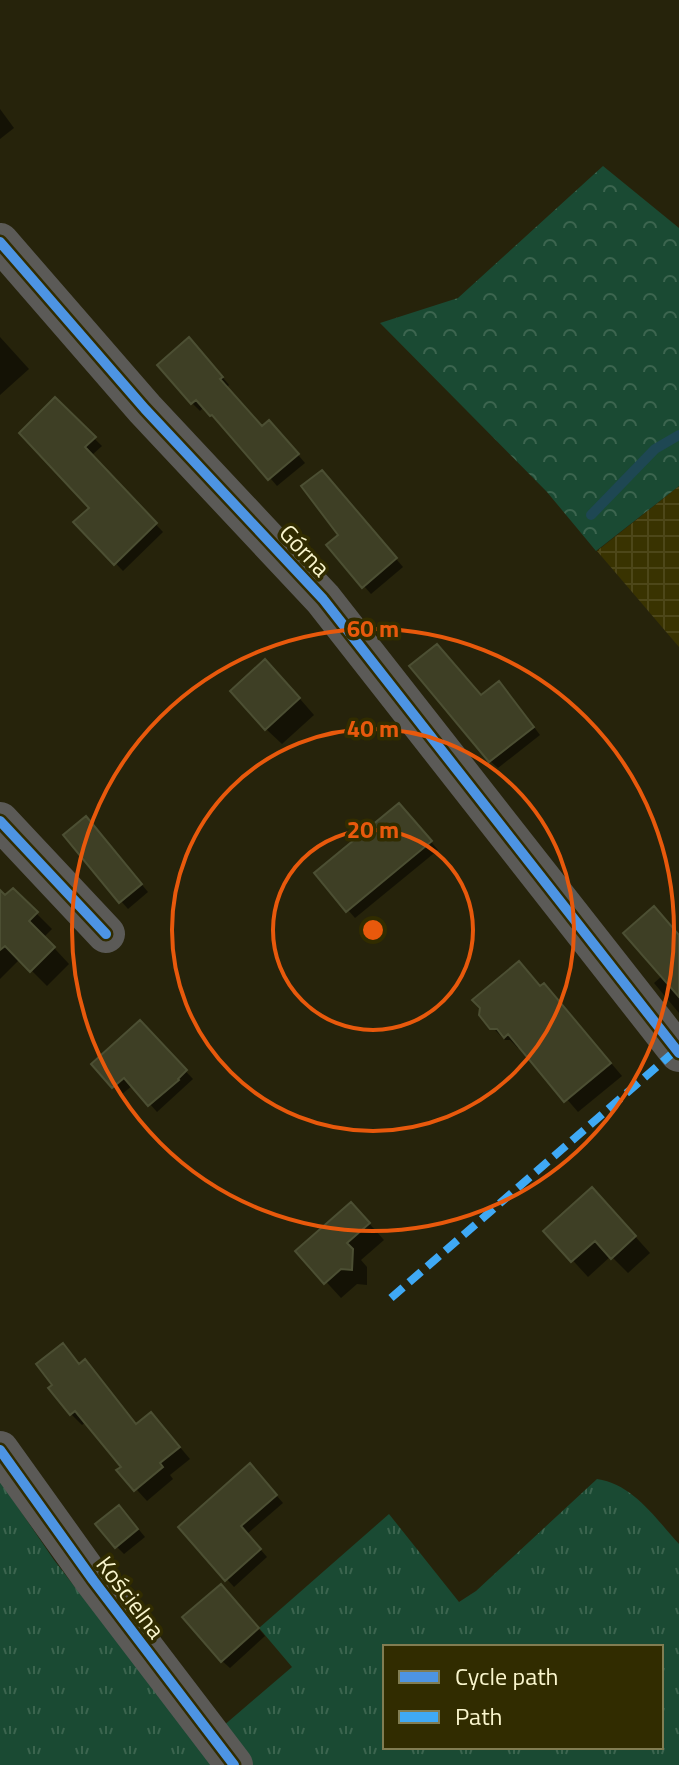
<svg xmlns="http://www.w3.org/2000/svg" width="679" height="1765" font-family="'Titillium Web',sans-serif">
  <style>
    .industrial { fill: url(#industrial-grid) }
    .grass { fill: url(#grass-tufts); fill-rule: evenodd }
    .forest { fill: url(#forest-crowns) }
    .shadow { fill: #0007 }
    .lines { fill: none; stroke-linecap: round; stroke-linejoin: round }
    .stream { stroke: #1e4753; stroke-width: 10 }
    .building { fill: #3e3f25; stroke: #4c4f33; stroke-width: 2 }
    .minor { stroke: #5b5a57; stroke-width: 38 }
    .quiet { stroke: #3fa9f5; stroke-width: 8; stroke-dasharray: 16 8; stroke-linecap: butt }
    .cycleway-casing { stroke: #312c00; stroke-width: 15 }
    .cycleway { stroke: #4d94e3; stroke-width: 10 }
    .ring { fill: none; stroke: #e8590c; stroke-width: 4 }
    .labels { text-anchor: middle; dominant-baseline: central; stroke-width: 7; stroke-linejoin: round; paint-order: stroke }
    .street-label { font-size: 24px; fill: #faf6cd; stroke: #312c00 }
    .centre { fill: #e8590c; stroke: #312c00; stroke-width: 4 }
    .ring-label { font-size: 24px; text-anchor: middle; font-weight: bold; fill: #e8590c; stroke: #312c00; stroke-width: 7; stroke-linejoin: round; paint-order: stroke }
  </style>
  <defs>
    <pattern id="industrial-grid" width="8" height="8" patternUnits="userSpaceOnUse" patternTransform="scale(2)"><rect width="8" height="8" fill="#393301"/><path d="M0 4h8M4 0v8" fill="none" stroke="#4d4719"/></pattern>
    <pattern id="grass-tufts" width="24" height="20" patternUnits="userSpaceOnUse" patternTransform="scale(2)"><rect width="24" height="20" fill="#1a4a33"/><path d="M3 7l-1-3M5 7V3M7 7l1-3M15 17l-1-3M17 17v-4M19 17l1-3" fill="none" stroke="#3c654f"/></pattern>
    <pattern id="forest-crowns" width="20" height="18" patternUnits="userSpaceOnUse" patternTransform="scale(2)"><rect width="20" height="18" fill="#1a4a33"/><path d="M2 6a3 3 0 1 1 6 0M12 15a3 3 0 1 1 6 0" fill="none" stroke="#3c654f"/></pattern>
  </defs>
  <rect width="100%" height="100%" fill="#26230b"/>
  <path class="industrial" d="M679,486V647L597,551Z"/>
  <path class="grass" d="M597,1479C633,1484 656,1519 679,1544V1765H253L222,1727L292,1667L259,1628L389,1514L459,1602L476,1591ZM385,1647H661V1747H385Z
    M0,1481L54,1560L213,1765H0Z"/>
  <path class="forest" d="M603,166L679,228V486L596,551L547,492L380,323L458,298Z"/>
  <path class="shadow" d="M0,109L14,128L0,139Z
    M0,337L29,369L0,395Z
    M197,347L229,385L226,388L262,428L277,430L305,463L277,486L221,421L219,423L204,407L200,411L192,403Z
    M55,400L102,446L91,456L163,532L123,571L76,522L92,508Z
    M329,480L403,567L371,594L364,586L341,535Z
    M281,677L314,715L282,744L266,729Z
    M507,691L540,735L498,768L490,761L482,698Z
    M407,814L438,850L355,918L348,910Z
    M94,827L148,892L128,909L121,901Z
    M13,890L52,929L44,937L69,964L47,986L20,959L0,979V903Z
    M679,937V1013L654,983L662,976Z
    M556,998L622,1076L578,1112L521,1046L518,1048L510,1040H505L492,1027Z
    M140,1023L193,1079L157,1112L133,1085L121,1095L94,1064Z
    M607,1205L650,1253L628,1273L611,1256L588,1277L546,1231Z
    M366,1220L384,1240L361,1260L367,1267V1285L357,1284L341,1298L298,1251Z
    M63,1346L137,1426H162L190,1459L170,1475L173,1479L147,1501L119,1470L124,1467L86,1422L82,1425L71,1414L55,1385Z
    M257,1473L283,1503L247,1534L267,1557L234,1587L180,1527Z
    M127,1515L145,1537L124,1554L116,1546Z
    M228,1594L265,1636L230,1668L222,1661Z"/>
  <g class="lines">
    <path class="stream" d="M591,515L655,449L679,435"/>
  </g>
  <path class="building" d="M189,337L223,377L220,379L262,426L269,420L299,454L268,480L212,415L210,416L196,400L191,404L157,365Z
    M55,397L96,437L85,447L157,523L114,565L73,522L89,508L19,433Z
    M322,470L397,558L362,588L326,545L338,535L301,486Z
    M437,644L481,695L499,681L534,727L489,762L409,666Z
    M265,659L300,698L265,730L230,691Z
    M399,803L432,841L346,912L314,873Z
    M86,816L142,884L119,903L63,835Z
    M13,888L38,912L29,921L55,947L30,972L5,946L0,950V890L5,895Z
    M654,906L679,935V997L623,933Z
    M519,961L540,986L544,983L611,1063L564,1102L508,1034L504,1038L497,1029H490L479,1015L480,1008L472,1000Z
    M140,1020L187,1070L178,1079L179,1080L148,1106L124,1078L112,1088L91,1064Z
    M592,1187L636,1236L611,1259L595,1241L571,1262L543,1231Z
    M351,1202L370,1223L347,1243L353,1249L352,1270L341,1269L324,1284L295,1251Z
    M63,1343L79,1364L85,1359L136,1424L151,1412L180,1447L160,1463L163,1467L134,1491L116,1470L121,1467L75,1411L70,1415L48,1388L52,1385L36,1364Z
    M250,1463L277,1495L241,1526L261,1549L225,1581L178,1527Z
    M119,1505L138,1529L115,1548L95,1524Z
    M221,1584L259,1628L221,1662L182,1617Z"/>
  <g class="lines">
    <path class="minor" d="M0,242L145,409L323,599L679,1053
      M0,821L106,934
      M0,1450L93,1580L234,1765"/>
    <path class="quiet" d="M391,1298L676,1050"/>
    <defs>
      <path id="cycleway" d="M0,242L145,409L323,599L679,1053
        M0,821L106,934
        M0,1450L93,1580L234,1765"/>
    </defs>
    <use href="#cycleway" class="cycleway-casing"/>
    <use href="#cycleway" class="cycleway"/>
  </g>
  <g class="ring">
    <circle cx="373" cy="930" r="100"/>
    <circle cx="373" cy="930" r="201"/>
    <circle cx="373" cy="930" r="301"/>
  </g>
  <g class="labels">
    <g class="street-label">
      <text transform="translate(305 550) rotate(47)">Górna</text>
      <text transform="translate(131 1597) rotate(53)">Kościelna</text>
    </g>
  </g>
  <circle cx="373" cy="930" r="12" class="centre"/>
  <g class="ring-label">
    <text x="373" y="637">60 m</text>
    <text x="373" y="737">40 m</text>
    <text x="373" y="838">20 m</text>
  </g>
  <rect x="383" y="1645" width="280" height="104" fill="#312c00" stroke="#817d52" stroke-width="2"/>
  <rect x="399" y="1671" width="40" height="12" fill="#4d94e3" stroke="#817d52" stroke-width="2"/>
  <text x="455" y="1685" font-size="24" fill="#faf6cd">Cycle path</text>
  <rect x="399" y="1711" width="40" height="12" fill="#3fa9f5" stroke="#817d52" stroke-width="2"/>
  <text x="455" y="1725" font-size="24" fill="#faf6cd">Path</text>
</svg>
